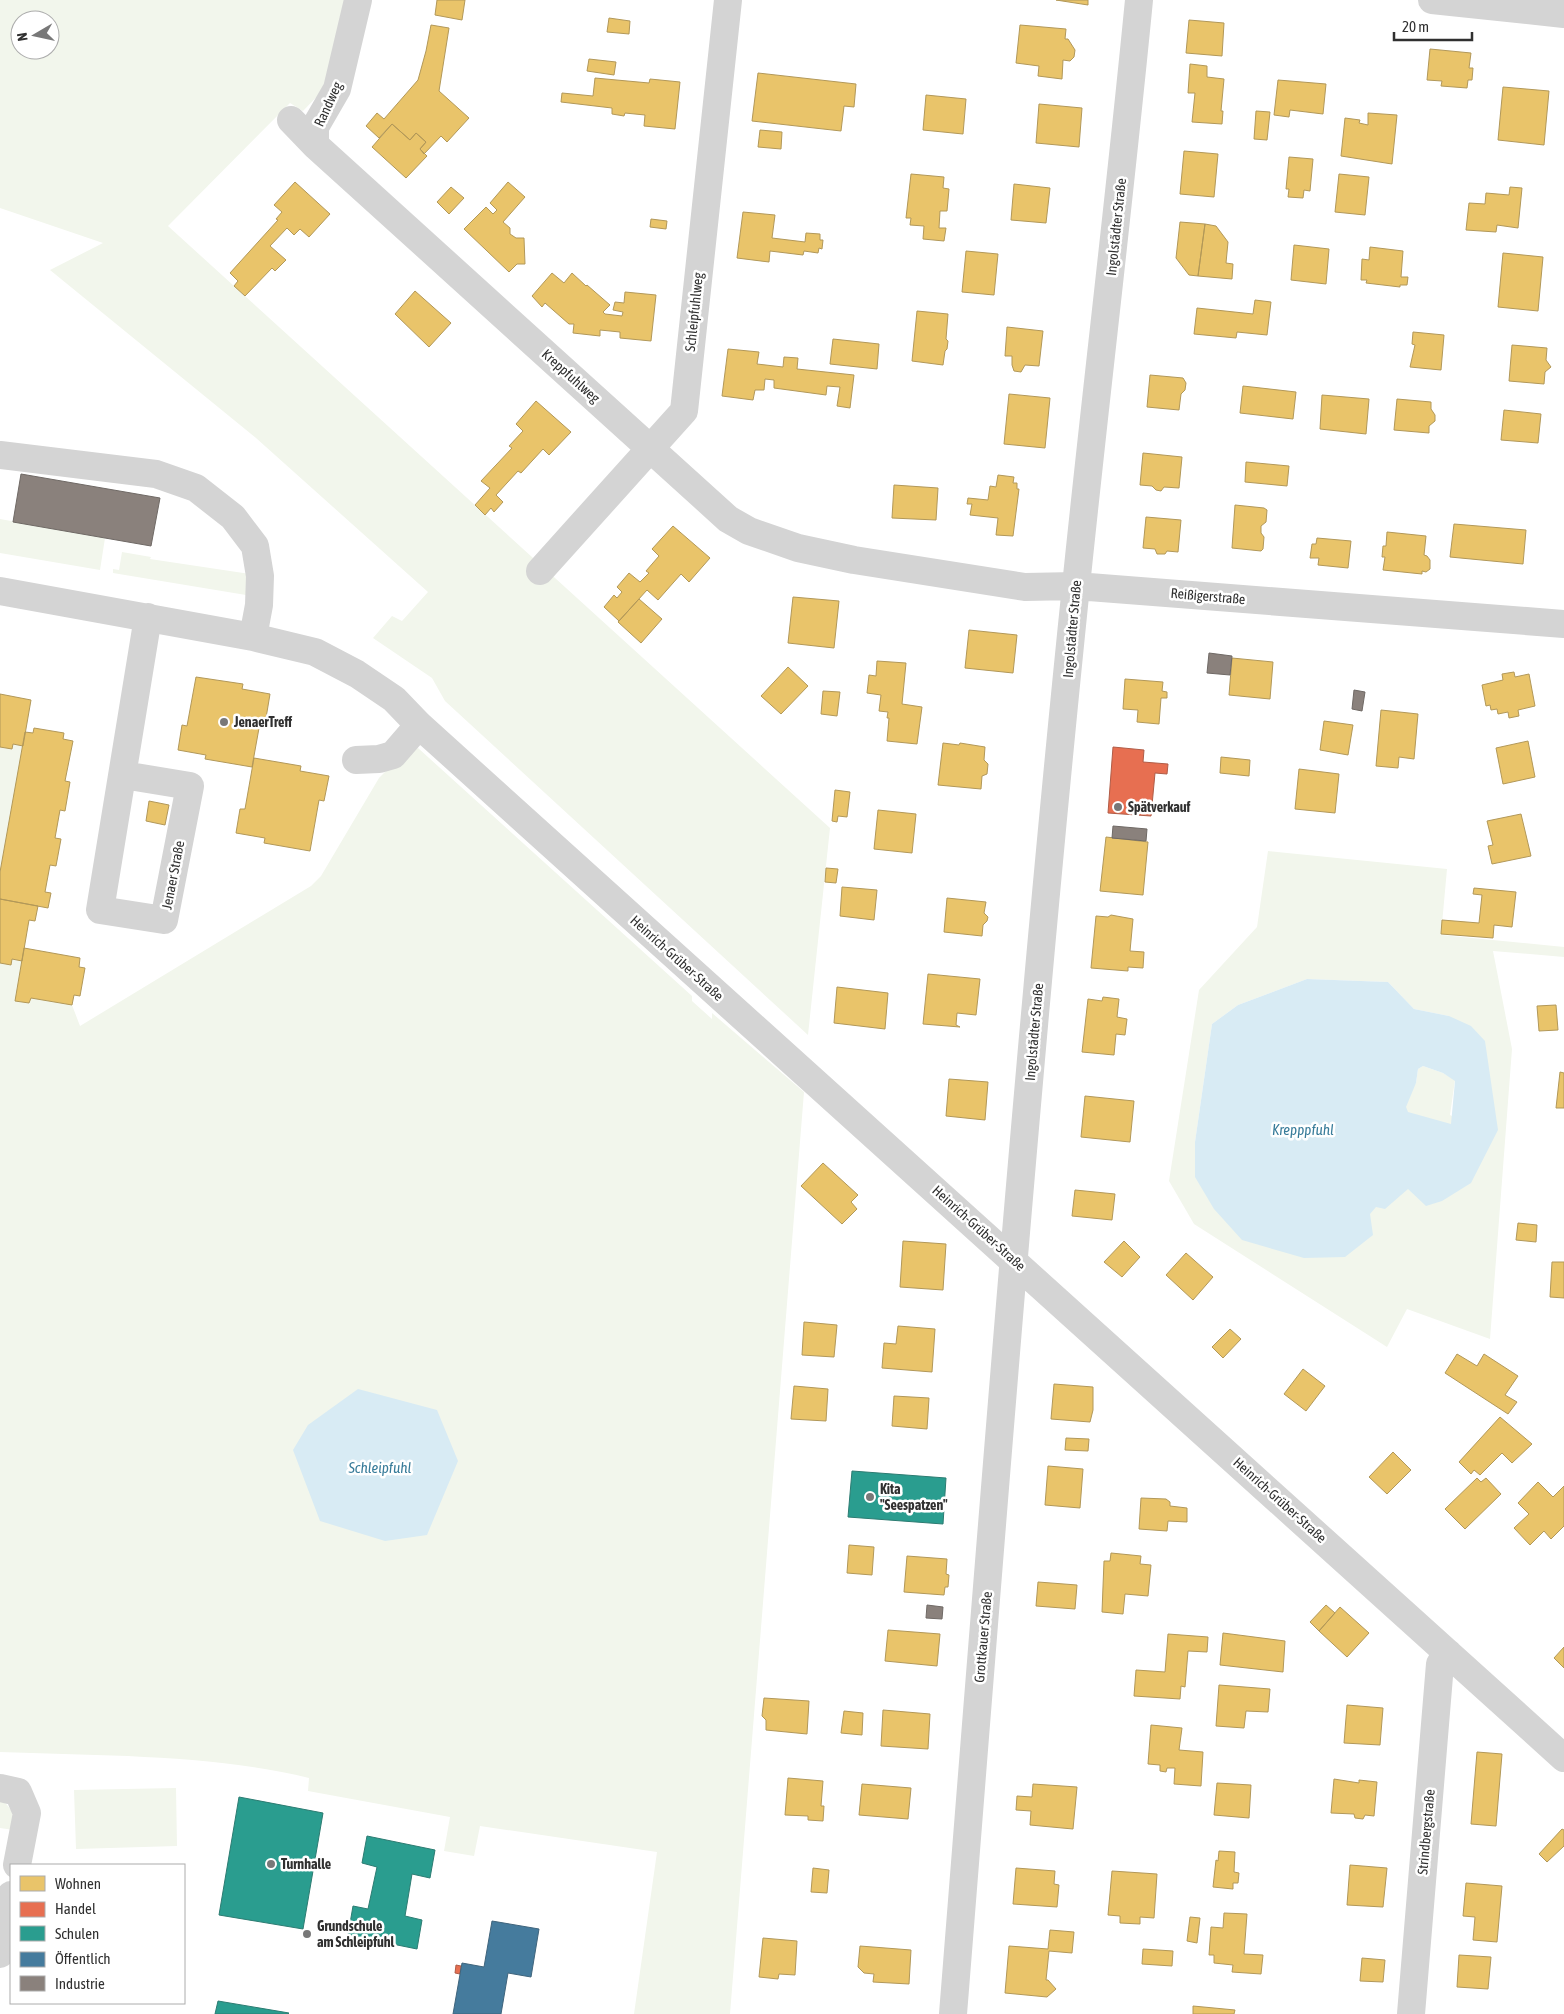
<svg xmlns="http://www.w3.org/2000/svg" width="1564" height="2014" font-family="'Asap Condensed',sans-serif">
  <style>
    .green { fill: #f2f6ec; fill-rule: evenodd }
    .water { fill: #d8ebf4; fill-rule: evenodd }
    .homes { fill: #e9c46a; stroke: #b29859 }
    .shops { fill: #e76f51; stroke: #b05c47 }
    .schools { fill: #2a9d8f; stroke: #2c7c72 }
    .public { fill: #457b9d; stroke: #3f647c }
    .industry { fill: #8a817c; stroke: #6f6965 }
    .lines { fill: none; stroke-linecap: round; stroke-linejoin: round }
    .minor { stroke: #d4d4d4; stroke-width: 28 }
    .poi-dot { fill: #787878; stroke: #fff; stroke-width: 2 }
    .labels { text-anchor: middle; dominant-baseline: central; stroke-width: 5; stroke-linejoin: round; paint-order: stroke }
    .street-label { font-size: 14px; fill: #303030; stroke: #fff }
    .poi-label { font-size: 14px; font-weight: bold; fill: #303030; stroke: #fff; text-anchor: start }
    .water-label { font-size: 15px; font-style: italic; fill: #377b99; stroke: #fff }
  </style>
  <rect width="100%" height="100%" fill="#fff"/>
  <path class="green" d="M0,0H348L329,84L303,111L290,103L168,226L830,828L808,1035L445,701L432,678L373,638L392,616L402,621L428,592L256,438L50,270L103,243L0,208ZM20,20H50V50H20Z
    M0,519L105,538L100,570L0,553Z
    M122,552L151,557L150,559L250,574L246,595L113,573V569L119,570Z
    M13,744L23,746L0,872V747L12,749Z
    M418,748L692,996V1001L712,1019V1013L804,1092L730,2014H634L657,1852L480,1826L474,1856L444,1851L450,1817L308,1791L309,1778C210,1754 102,1756 0,1752V963L10,965L12,959L22,961L15,1001L29,1003L31,998L72,1005L80,1026L311,886L321,876L379,778L400,757Z
    M1268,851L1447,869L1441,935L1564,947V957L1493,951L1512,1049L1490,1339L1407,1309L1387,1347L1194,1224L1169,1181L1199,990L1257,927ZM1307,979L1388,982L1414,1009L1449,1016L1485,1135L1450,1115L1455,1080L1443,1073L1423,1066L1418,1069L1416,1083L1388,1132L1195,1142L1212,1024L1238,1005Z
    M176,1788L177,1846L76,1849L74,1790Z
    M0,1799C12,1807 15,1816 14,1830L0,1828Z"/>
  <path class="water" d="M1307,979L1388,982L1414,1009L1449,1016L1471,1026L1485,1041L1498,1130L1471,1183L1442,1201L1426,1206L1408,1189L1385,1209L1376,1207L1370,1214L1373,1235L1345,1257L1304,1258L1242,1240L1214,1209L1195,1177V1142L1212,1024L1238,1005ZM1423,1066L1443,1073L1455,1081L1451,1124L1408,1112L1406,1107L1416,1083L1418,1069Z
    M358,1389L437,1410L458,1461L427,1535L385,1541L320,1521L293,1450L308,1425Z"/>
  <path class="homes" d="M437,0H465L462,20L435,15Z
    M1056,0H1088V5Z
    M609,18L630,21L629,34L607,32Z
    M1189,20L1224,23L1222,56L1186,53Z
    M431,25L449,28L439,91L469,118L447,142L441,136L424,154L420,149L426,142L416,133L410,140L392,124L379,138L366,126L377,113L384,119L418,80L426,51Z
    M1020,25L1066,29L1065,39H1068L1075,50L1074,57L1070,61L1063,60L1062,79L1038,76L1039,66L1016,63Z
    M1430,49L1471,53L1469,68H1473L1472,80H1468L1467,88L1441,86L1442,81L1427,80Z
    M589,59L616,62L614,75L587,71Z
    M1190,64L1207,66V77L1224,79L1221,111H1223L1222,124L1192,122L1195,93H1188Z
    M758,73L856,84L854,107L844,106L841,131L752,121Z
    M595,78L649,83L650,79L680,82L675,129L644,126L645,115L625,113L624,116L612,114V108L561,102L562,93L593,96Z
    M1278,80L1326,84L1323,114L1290,110L1289,117L1274,115Z
    M1503,87L1549,91L1544,145L1498,140Z
    M926,95L966,99L963,134L923,130Z
    M1039,104L1082,108L1079,147L1036,143Z
    M1256,111L1270,112L1267,140L1254,139Z
    M1368,113L1397,115L1392,164L1341,156L1345,118L1360,120L1359,123L1368,125Z
    M392,124L410,140L416,133L426,142L420,149L427,156L406,178L372,147Z
    M760,130L782,132L781,149L758,147Z
    M1184,151L1218,154L1214,197L1180,194Z
    M1289,157L1313,159L1310,191L1304,190L1303,198L1288,197L1289,189H1286Z
    M911,174L944,177L943,188L949,189L947,211H940L939,228H946L944,241L923,239L924,226L910,225L911,218H906Z
    M1339,174L1369,177L1365,215L1335,212Z
    M295,182L330,214L309,237L300,229L294,235L287,228L270,246L286,260L275,271L272,268L245,296L234,286L238,281L230,273L278,220L276,219L282,212L274,205Z
    M508,182L525,197L503,222L510,228V234L516,238H524L525,264H517L509,272L464,229L486,207L493,214L497,210L490,203Z
    M1014,184L1050,188L1046,223L1011,220Z
    M451,187L464,198L449,214L437,202Z
    M1510,187L1522,188L1518,228L1497,225L1496,232L1466,230L1469,203L1485,204L1486,193L1509,195Z
    M743,212L775,215L772,238L805,242L806,233L820,234V240H823L822,249L819,248L818,253L804,251L803,255L770,251L769,262L737,258Z
    M651,219L667,221L666,229L650,227Z
    M1180,222L1205,224L1198,276L1189,275L1176,258Z
    M1205,224L1216,226L1228,242L1226,263L1233,264L1232,279L1198,276Z
    M1294,245L1329,249L1326,284L1291,280Z
    M1370,247L1403,251L1401,277H1408L1407,285H1400V287L1366,283L1367,280H1361L1362,259L1369,260Z
    M966,251L998,254L994,295L962,292Z
    M1503,253L1543,257L1538,311L1498,307Z
    M552,273L564,283L572,273L586,286L587,285L610,305L603,312L605,314L622,316L623,312L613,310L615,302L624,303L625,292L656,295L651,341L620,338V332L600,330V336L573,333L574,324H569L545,303L542,307L532,296Z
    M415,291L451,323L429,347L395,314Z
    M1255,300L1271,302L1267,335L1237,332L1236,338L1194,334L1197,308L1253,314Z
    M917,311L948,314L946,339L948,341L947,349L945,351L943,365L912,361Z
    M1007,327L1043,331L1039,366L1025,365L1021,372L1014,371L1012,365V356H1005Z
    M1413,332L1444,335L1441,370L1410,367L1415,345L1412,344Z
    M833,339L879,344L877,369L830,364Z
    M1512,345L1547,348L1546,360L1551,367L1545,372L1544,384L1509,381Z
    M728,349L759,352L757,364L783,367L784,357L798,358L797,369L854,375L850,408L837,406L840,387L827,386L826,395L774,388V380L765,379L764,390H755L753,400L722,396Z
    M1150,375L1183,378L1186,383L1185,390L1181,394L1179,410L1147,407Z
    M1243,386L1296,392L1293,419L1240,413Z
    M1009,394L1050,398L1045,448L1004,444Z
    M1322,395L1369,399L1366,434L1320,429Z
    M1397,399L1431,402V409L1435,415V421L1429,426V433L1394,430Z
    M536,401L571,432L549,455L543,449L521,473L518,471L496,495L503,502L494,512L491,508L485,515L475,505L490,488L481,481L512,448L509,446L523,431L516,424Z
    M1504,410L1541,414L1538,443L1501,440Z
    M1143,453L1182,457L1179,488L1164,487L1161,491L1156,490L1152,486L1140,485Z
    M1246,462L1289,466L1287,486L1245,482Z
    M998,475L1014,477L1013,483H1017V489H1019L1013,536L996,535L998,518L970,515L972,504H967L968,498L988,500L990,486L996,487Z
    M894,485L938,488L936,520L892,518Z
    M1235,505L1264,508L1267,510L1266,522L1261,526V533L1264,537L1263,549L1261,551L1232,548Z
    M1146,517L1181,520L1178,552L1167,551L1165,554H1157L1155,549L1143,548Z
    M1454,524L1526,530L1523,564L1450,557Z
    M673,526L710,558L689,582L681,574L658,600L647,590L619,621L604,607L614,595L617,598L622,592L617,587L629,573L640,582L649,573L646,571L659,556L652,549Z
    M1387,532L1426,536L1424,555L1427,556L1430,560V569L1426,572L1422,571V574L1383,570L1385,557H1382L1383,546H1386Z
    M1317,538L1351,541L1348,568L1318,565L1319,558H1310L1312,544H1316Z
    M793,597L839,601L834,648L788,643Z
    M639,599L662,619L641,643L618,622Z
    M969,630L1017,635L1013,673L965,668Z
    M1232,658L1273,662L1270,699L1229,695Z
    M877,661L906,663L902,704L922,707L917,744L887,741L889,718H887L888,712L879,711L881,695L867,693L869,675L876,676Z
    M788,667L808,686L781,714L761,696Z
    M1514,672L1515,677L1529,674L1535,706L1518,710L1519,716L1509,718L1508,712L1498,714L1497,709L1491,710L1490,705L1486,706L1482,685L1503,680L1502,674Z
    M196,677L243,684L242,689L270,694L266,718L261,717L252,767L205,759L206,755L178,750L182,725L187,726Z
    M1125,679L1163,682L1162,691L1167,692V698H1161L1159,724L1137,722L1138,710L1123,709Z
    M823,691L840,692L837,716L821,714Z
    M0,694L31,700L23,746L13,744L12,749L0,747Z
    M1381,710L1418,714L1414,759L1399,757L1398,768L1376,766Z
    M1324,721L1353,725L1348,755L1320,750Z
    M34,728L64,733L63,739L73,741L65,781L70,782L65,811L60,810L55,838L61,839L56,866L50,865L45,892L51,893L48,908L0,899V872L25,732L33,733Z
    M1528,741L1535,777L1503,784L1496,748Z
    M943,743L959,745L960,743L985,747L984,760L988,764L987,774L982,776L981,789L938,785Z
    M1221,757L1250,760L1249,776L1220,773Z
    M254,758L301,766L300,771L329,776L324,801L319,800L310,851L264,843L265,838L236,833L240,809H245Z
    M1299,769L1339,774L1335,813L1295,809Z
    M835,790L850,792L847,817L838,816L837,822L832,821Z
    M149,801L169,805L165,825L146,821Z
    M878,810L916,814L912,853L874,849Z
    M1521,814L1531,856L1492,864L1488,846L1493,845L1487,821Z
    M1106,837L1148,842L1143,895L1100,891Z
    M826,868L838,869L836,883L825,882Z
    M842,887L877,890L874,920L840,916Z
    M1474,888L1516,892L1512,927L1494,925L1493,938L1441,934L1442,920L1479,923L1482,895L1473,894Z
    M947,898L986,902L984,913L988,917L987,921L983,925L982,936L944,932Z
    M0,899L38,906L35,921L29,920L22,961L12,959L11,965L0,963Z
    M1111,915L1133,919L1130,951L1144,952L1143,968L1128,967V971L1091,968L1096,916L1108,917Z
    M24,948L80,958L79,967L85,968L80,996L74,995L72,1005L31,998L29,1003L15,1001Z
    M928,974L980,979L976,1015L957,1013L956,1025L960,1027L923,1024Z
    M837,987L888,993L885,1029L834,1023Z
    M1103,997L1119,999L1117,1017L1127,1019L1125,1035L1116,1034L1114,1055L1082,1052L1088,999L1102,1001Z
    M1556,1005L1558,1030L1539,1031L1537,1006Z
    M1560,1072L1564,1073V1108H1556Z
    M949,1079L988,1082L985,1120L946,1116Z
    M1085,1096L1134,1101L1130,1142L1081,1137Z
    M823,1163L858,1195L851,1202L857,1209L842,1224L801,1186Z
    M1075,1190L1115,1194L1112,1220L1072,1216Z
    M1518,1223L1537,1225L1536,1242L1516,1240Z
    M903,1241L946,1244L943,1290L900,1287Z
    M1124,1241L1140,1257L1122,1277L1104,1262Z
    M1186,1253L1213,1277L1193,1300L1166,1275Z
    M1552,1262H1564V1298L1550,1297Z
    M804,1322L837,1325L834,1357L802,1355Z
    M898,1326L935,1329L932,1372L882,1368L884,1343L896,1344Z
    M1230,1329L1241,1339L1223,1358L1212,1347Z
    M1457,1354L1477,1366L1484,1354L1518,1376L1505,1395L1517,1402L1508,1414L1445,1373Z
    M1303,1369L1325,1386L1306,1411L1284,1394Z
    M1054,1384L1093,1387V1410L1090,1422L1051,1419Z
    M794,1386L828,1389L826,1421L791,1419Z
    M894,1396L929,1398L927,1429L892,1426Z
    M1500,1417L1532,1444L1512,1463L1502,1453L1480,1475L1474,1470L1471,1474L1459,1462Z
    M1066,1438L1089,1439L1088,1451L1065,1450Z
    M1393,1452L1411,1470L1387,1494L1369,1477Z
    M1048,1466L1083,1469L1080,1508L1045,1505Z
    M1477,1478L1481,1482L1486,1478L1501,1494L1465,1529L1445,1509Z
    M1538,1482L1553,1497L1564,1486V1526L1551,1539L1544,1531L1530,1545L1514,1528L1529,1514L1518,1503Z
    M1141,1498L1166,1499L1170,1502V1506L1187,1508V1522L1168,1521L1167,1531L1139,1529Z
    M849,1545L874,1547L872,1575L847,1573Z
    M1111,1553L1141,1556L1140,1564L1151,1565L1148,1596L1125,1594L1123,1614L1102,1612L1104,1561H1110Z
    M907,1556L947,1559L946,1574L949,1575L948,1587H945L944,1595L904,1592Z
    M1038,1582L1077,1585L1075,1609L1036,1606Z
    M1326,1605L1335,1613L1319,1631L1310,1622Z
    M1340,1607L1369,1633L1347,1657L1319,1631Z
    M888,1630L940,1634L937,1666L885,1661Z
    M1223,1633L1285,1641L1283,1672L1220,1665Z
    M1168,1634L1208,1637L1207,1652L1188,1651L1185,1687L1181,1686L1180,1699L1134,1696L1136,1670L1165,1672Z
    M1564,1647V1668L1554,1658Z
    M1219,1685L1270,1689L1268,1712L1246,1711L1244,1728L1216,1726Z
    M764,1698L809,1701L807,1734L766,1730V1720L762,1716Z
    M1347,1705L1383,1708L1380,1745L1344,1743Z
    M883,1710L930,1714L928,1749L881,1746Z
    M844,1711L863,1713L862,1735L841,1733Z
    M1151,1725L1182,1728L1179,1750L1203,1752L1201,1786L1174,1784L1175,1768H1167L1166,1772L1160,1771V1765L1148,1764Z
    M1477,1752L1502,1754L1496,1826L1471,1824Z
    M788,1778L823,1781L821,1806H824L823,1821L808,1820V1816L785,1815Z
    M1334,1779L1359,1783V1780L1377,1782L1374,1816L1365,1815L1363,1819L1355,1818L1354,1814L1331,1813Z
    M1217,1783L1251,1785L1249,1818L1214,1815Z
    M862,1784L911,1788L908,1819L859,1815Z
    M1033,1784L1077,1787L1073,1829L1030,1825L1031,1811L1016,1810L1017,1796L1032,1797Z
    M1562,1829L1564,1830V1846L1547,1862L1539,1854Z
    M1219,1851L1235,1852L1234,1872L1239,1873L1238,1883H1233V1889L1213,1887L1216,1860L1218,1861Z
    M1350,1865L1387,1868L1383,1907L1347,1905Z
    M813,1868L829,1870L827,1893L811,1892Z
    M1016,1868L1055,1871L1054,1884L1059,1885L1057,1907L1013,1904Z
    M1112,1871L1157,1874L1154,1918L1140,1917V1924L1120,1923V1916L1108,1915Z
    M1466,1883L1502,1886L1497,1942L1473,1940L1475,1917L1463,1916Z
    M1224,1913L1247,1914L1244,1954L1263,1955L1261,1974L1232,1972L1233,1965L1214,1963V1955H1209L1211,1927L1223,1928Z
    M1190,1917L1200,1918L1197,1943L1187,1941Z
    M1050,1930L1074,1932L1072,1953L1049,1951L1046,1980H1048L1056,1989L1047,1997L1005,1993L1009,1946L1048,1949Z
    M763,1938L797,1941L795,1975L779,1974L778,1979L759,1977Z
    M860,1946L911,1950L909,1984L873,1982L874,1974L864,1973L858,1967Z
    M1143,1949L1173,1951L1172,1966L1142,1964Z
    M1459,1955L1491,1957L1488,1989L1457,1987Z
    M1362,1958L1385,1960L1383,1982L1360,1981Z
    M1193,2006L1235,2010L1234,2014H1193Z"/>
  <path class="shops" d="M1113,747L1144,750L1143,762L1168,764L1167,774L1155,773L1151,816L1108,813Z
    M456,1965L461,1966L460,1974L455,1973Z"/>
  <path class="schools" d="M852,1471L946,1478L943,1524L848,1517Z
    M239,1797L323,1813L303,1929L219,1915Z
    M367,1836L435,1850L430,1878L412,1874L405,1916L422,1920L417,1949L348,1935L353,1906L368,1909L377,1867L362,1863Z
    M218,2001L289,2013L288,2014H215Z"/>
  <path class="public" d="M492,1921L539,1929L531,1977L508,1973L501,2014H453L462,1963L484,1967Z"/>
  <path class="industry" d="M21,474L160,498L151,546L13,522Z
    M1209,653L1232,656L1230,675L1207,673Z
    M1354,690L1365,692L1362,711L1352,709Z
    M1113,826L1147,829L1146,841L1112,838Z
    M927,1605L943,1607L942,1619L926,1618Z"/>
  <g class="lines">
    <path class="minor" d="M1432,0L1564,14
      M291,120L315,145L728,519L749,531L798,548L854,560L1025,587L1076,586L1564,624
      M315,145V127L337,89L358,0
      M0,455L156,474L196,488L233,517L255,546L260,576L259,605L253,637
      M540,571L684,411L728,0
      M0,591L253,637L315,652L357,674L394,699L419,725L1564,1758
      M356,760L379,759L393,755L419,725
      M123,775L190,786L164,920L100,910L148,617
      M0,1788L18,1792L27,1813L17,1865
      M0,1954L11,1895
      M953,2014C991,1538 1027,1061 1076,586C1096,391 1120,196 1139,0
      M1411,2014L1440,1664L1448,1653"/>
  </g>
  <g class="poi-dot">
    <circle cx="224" cy="722" r="5"/>
    <circle cx="1118" cy="807" r="5"/>
    <circle cx="870" cy="1497" r="5"/>
    <circle cx="271" cy="1864" r="5"/>
    <circle cx="307" cy="1934" r="5"/>
  </g>
  <g class="labels">
    <g class="street-label">
      <text transform="translate(328 104) rotate(-65)">Randweg</text>
      <text transform="translate(1116 227) rotate(-84)">Ingolstädter Straße</text>
      <text transform="translate(694 312) rotate(-84)">Schleipfuhlweg</text>
      <text transform="translate(571 376) rotate(42)">Kreppfuhlweg</text>
      <text transform="translate(1208 596) rotate(5)">Reißigerstraße</text>
      <text transform="translate(1072 629) rotate(-85)">Ingolstädter Straße</text>
      <text transform="translate(173 875) rotate(-79)">Jenaer Straße</text>
      <text transform="translate(677 958) rotate(42)">Heinrich-Grüber-Straße</text>
      <text transform="translate(1034 1032) rotate(-85)">Ingolstädter Straße</text>
      <text transform="translate(979 1228) rotate(42)">Heinrich-Grüber-Straße</text>
      <text transform="translate(1280 1500) rotate(42)">Heinrich-Grüber-Straße</text>
      <text transform="translate(983 1637) rotate(-85)">Grottkauer Straße</text>
      <text transform="translate(1426 1832) rotate(-85)">Strindbergstraße</text>
    </g>
    <g class="poi-label">
      <text x="234" y="722">JenaerTreff</text>
      <text x="1128" y="807">Spätverkauf</text>
      <text x="880" y="1489">Kita<tspan x="880" dy="16">"Seespatzen"</tspan></text>
      <text x="281" y="1864">Turnhalle</text>
      <text x="317" y="1926">Grundschule<tspan x="317" dy="16">am Schleipfuhl</tspan></text>
    </g>
    <g class="water-label">
      <text x="1303" y="1129">Krepppfuhl</text>
      <text x="380" y="1467">Schleipfuhl</text>
    </g>
  </g>
  <rect x="10" y="1864" width="175" height="140" fill="#ffffff" stroke="#acacac"/>
  <rect x="20" y="1876" width="25" height="15" fill="#e9c46a" stroke="#acacac"/>
  <text x="55" y="1889" font-size="15" fill="#303030">Wohnen</text>
  <rect x="20" y="1902" width="25" height="15" fill="#e76f51" stroke="#acacac"/>
  <text x="55" y="1914" font-size="15" fill="#303030">Handel</text>
  <rect x="20" y="1926" width="25" height="15" fill="#2a9d8f" stroke="#acacac"/>
  <text x="55" y="1939" font-size="15" fill="#303030">Schulen</text>
  <rect x="20" y="1952" width="25" height="15" fill="#457b9d" stroke="#acacac"/>
  <text x="55" y="1964" font-size="15" fill="#303030">Öffentlich</text>
  <rect x="20" y="1976" width="25" height="15" fill="#8a817c" stroke="#acacac"/>
  <text x="55" y="1989" font-size="15" fill="#303030">Industrie</text>
  <g transform="translate(35 35) rotate(261)"><circle r="24" fill="#ffffff" stroke="#acacac"/>
  <path d="M0-4L9 19L0 12L-9 19Z" fill="#787878"/>
  <text y="-8" font-size="14" font-weight="bold" text-anchor="middle" fill="#303030">N</text>
  </g>
  <path d="M1394 32v8h78v-8" fill="none" stroke="#303030" stroke-width="2.5"/>
  <text x="1402" y="32" font-size="15" fill="#303030" stroke="#ffffff" stroke-width="4" paint-order="stroke">20 m</text>
</svg>
